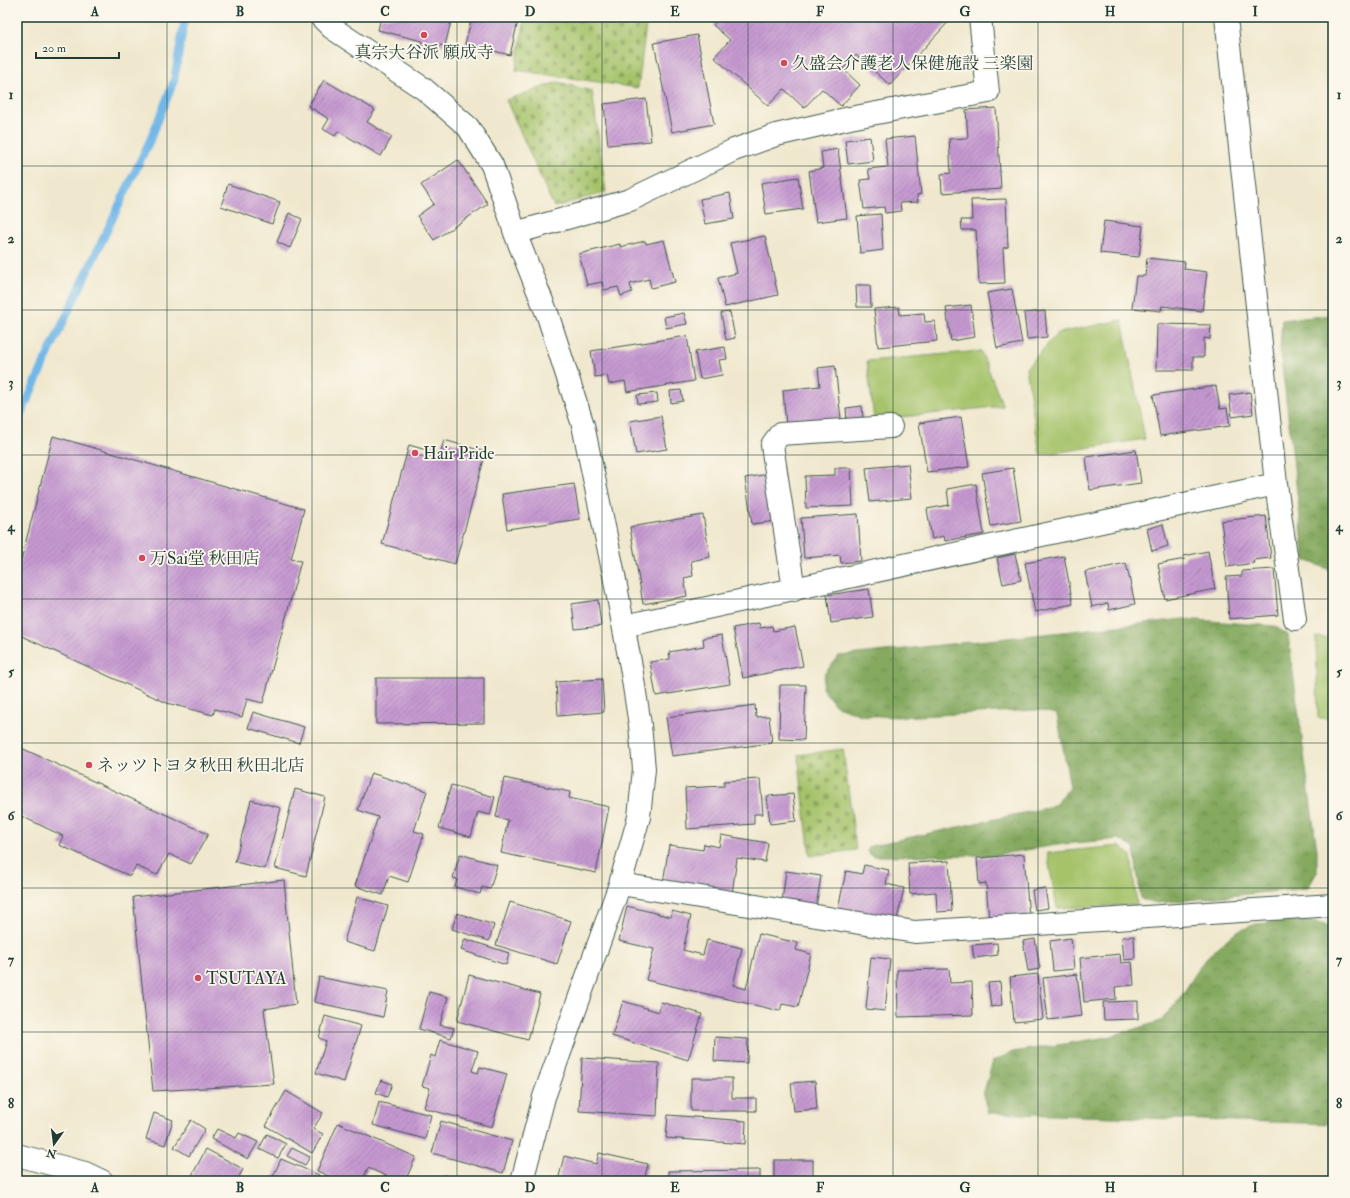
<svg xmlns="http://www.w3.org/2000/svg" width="1350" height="1198" font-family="'IM FELL Double Pica','Noto Serif JP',serif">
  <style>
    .grass { fill: #a6c36a; stroke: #62804f }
    .forest { fill: url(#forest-crowns); stroke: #527349 }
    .cemetery { fill: url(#cemetery-stones); stroke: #62804f }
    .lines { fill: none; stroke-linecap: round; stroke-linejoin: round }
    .stream { stroke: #71b7e8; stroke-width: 8 }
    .building { fill: url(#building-hatch) }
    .street-casing { stroke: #3e574b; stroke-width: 24 }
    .street { stroke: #fff; stroke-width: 22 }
    .grid { fill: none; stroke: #1f3d34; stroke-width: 1; stroke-opacity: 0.55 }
    .poi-dot { fill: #d1495b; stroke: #fbf7ec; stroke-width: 1.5 }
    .labels { text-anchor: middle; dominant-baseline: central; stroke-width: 3.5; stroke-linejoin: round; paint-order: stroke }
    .poi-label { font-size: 17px; fill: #1f3d34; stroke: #fbf7ec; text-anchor: start }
    .neatline { fill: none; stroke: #1f3d34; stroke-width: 1.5 }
    .grid-label { font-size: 13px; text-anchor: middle; font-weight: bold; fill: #1f3d34 }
  </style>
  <defs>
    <pattern id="forest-crowns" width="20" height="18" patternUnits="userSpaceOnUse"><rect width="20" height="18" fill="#84a95e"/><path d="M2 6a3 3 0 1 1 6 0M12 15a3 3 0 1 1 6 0" fill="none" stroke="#6b8b4e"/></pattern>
    <pattern id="cemetery-stones" width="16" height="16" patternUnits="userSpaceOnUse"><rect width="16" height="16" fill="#a6c36a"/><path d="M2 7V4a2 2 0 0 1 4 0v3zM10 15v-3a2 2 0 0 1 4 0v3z" fill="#87a058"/></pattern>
    <pattern id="building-hatch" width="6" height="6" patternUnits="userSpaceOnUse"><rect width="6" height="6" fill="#c699d1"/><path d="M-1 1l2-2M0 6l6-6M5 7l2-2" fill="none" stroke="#a07eaa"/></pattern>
  </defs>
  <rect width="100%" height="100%" fill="#fbf7ec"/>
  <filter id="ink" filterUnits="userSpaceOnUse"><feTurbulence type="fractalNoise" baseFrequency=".025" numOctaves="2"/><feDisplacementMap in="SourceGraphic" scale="8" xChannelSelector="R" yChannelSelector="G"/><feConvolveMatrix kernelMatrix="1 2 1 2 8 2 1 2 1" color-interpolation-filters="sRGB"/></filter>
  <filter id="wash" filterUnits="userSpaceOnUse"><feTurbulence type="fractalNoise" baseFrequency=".012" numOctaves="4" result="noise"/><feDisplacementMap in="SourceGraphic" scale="16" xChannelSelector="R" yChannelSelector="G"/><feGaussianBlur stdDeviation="0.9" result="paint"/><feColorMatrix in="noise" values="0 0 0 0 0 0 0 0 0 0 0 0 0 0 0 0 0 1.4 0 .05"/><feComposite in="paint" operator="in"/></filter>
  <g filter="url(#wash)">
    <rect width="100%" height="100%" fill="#f0e8ce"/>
    <path class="grass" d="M1122,320L1145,439L1040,455L1026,368L1058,333Z
      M981,351L1003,406L874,420L867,361Z
      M1316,637L1333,638V718H1318Z
      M1119,846L1131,855L1137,905L1057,908L1047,853Z"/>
    <path class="forest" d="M1333,315V571L1305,560L1280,348L1282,320Z
      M1184,619L1274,626L1288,635L1317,850V872L1308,888L1157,903L1141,899L1134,848L1119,839L1063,844L995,855L872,856L867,852L870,846L1046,808L1056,804L1070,787L1057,714L1037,710L896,717L861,715L835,705L822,688L825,673L839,656Z
      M1302,920L1330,926L1333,930V1124L988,1113L983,1095L993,1061L1013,1052L1108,1037L1161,1021L1179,1000L1205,959L1234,933L1256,924Z"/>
    <path class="cemetery" d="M525,17H647L638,88L516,70Z
      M558,82L592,91L606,192L554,207L506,100Z
      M843,749L856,850L810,856L798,755Z"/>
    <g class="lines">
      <path class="stream" d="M17,423L52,346L151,138L174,81L185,17"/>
    </g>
    <g id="blocks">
      <path class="building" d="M381,17H452L445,46L440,45L438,50L421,46L422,41L378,30Z
        M472,17H519L510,55L465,44Z
        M720,17H815L818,20L821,17H953L890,85L856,55L843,69L860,85L841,106L822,89L804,108L784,89L768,106L714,57L730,40L713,25Z
        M697,35L714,124L672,132L654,43Z
        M324,80L375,110L367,122L392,137L381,156L338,131L335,136L323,129L329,119L308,106Z
        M646,99L651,141L608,145L604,104Z
        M996,108L1001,189L942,193L941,174L951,173L949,139L968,138L966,110Z
        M915,136L921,194L917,195L918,202L900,203L901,211L885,213L884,207L864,209L860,180L870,179L868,169L888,167L885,139Z
        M870,137L873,161L848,164L845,140Z
        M838,149L847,218L816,222L809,171L823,168L821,152Z
        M458,160L488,204L434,240L417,216L434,204L421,185Z
        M798,177L803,209L766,214L761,183Z
        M228,184L280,202L272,224L221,206Z
        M730,193L734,219L705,224L700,199Z
        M1006,199L1008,247L1003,248L1005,283L979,284L976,230H962L961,220H972L971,200Z
        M289,213L302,219L290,248L277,242Z
        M881,214L883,250L860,253L857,216Z
        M1104,221L1143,226L1139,257L1100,253Z
        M765,236L778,295L725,307L718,278L737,273L730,243Z
        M664,240L675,282L651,288L649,279L630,284L632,292L621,296L618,287L604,290L602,282L587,285L579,254L620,244V247L645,241L646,244Z
        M1147,258L1185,262L1184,269L1207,272L1202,311L1162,306L1161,311L1132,308L1136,276H1145Z
        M856,285H870L871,307H857Z
        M1012,289L1022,343L997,348L987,293Z
        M971,305L975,337L951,341L946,308Z
        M899,307L900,315L924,313L925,322L935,321L937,341L878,347L874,309Z
        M1045,311L1047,337L1027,339L1024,313Z
        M730,312L735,338L726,340L721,313Z
        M684,313L687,324L666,328L664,317Z
        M1157,324L1211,325L1210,339L1204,338V357H1193V370H1156Z
        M687,336L694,381L627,392L625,381L609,384L607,375L595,377L591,351Z
        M725,347L727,359L719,360L722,375L700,379L695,352Z
        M835,366L841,419L786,425L783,390L820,386L818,368Z
        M1216,386L1220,409L1227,408L1230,426L1160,436L1153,395Z
        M681,390L683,401L671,403L670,391Z
        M1250,392L1253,414L1232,417L1229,395Z
        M657,393L658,402L638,404L637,395Z
        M862,406L863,421L847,422L846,408Z
        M661,416L667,449L636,454L630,421Z
        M961,417L969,467L927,472L919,423Z
        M53,436L304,509L291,559L301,561L263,703L247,699L242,717L215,709L213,715L167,703L17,634V576Z
        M444,440L486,452L455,564L382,544L409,445L440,454Z
        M1136,450L1141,483L1090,490L1086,457Z
        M908,464L912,498L870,502L866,468Z
        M835,468H851L853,506L806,508L805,476L835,475Z
        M1013,468L1021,521L991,526L982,473Z
        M768,474L776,521L752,524L745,478Z
        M574,484L580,519L507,529L502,494Z
        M976,484L984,534L945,541L944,536L932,539L927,509L949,505L947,489Z
        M858,514L861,561L841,563L840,555L804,558L801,518Z
        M703,515L710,557L691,561L693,576L684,578L687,596L643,604L630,527Z
        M1266,516L1271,558L1253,560L1254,563L1227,567L1221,521Z
        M1163,524L1168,546L1152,551L1147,529Z
        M1208,551L1215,589L1165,599L1158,564L1185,559L1184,556Z
        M1015,554L1021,580L1003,584L997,558Z
        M1064,556L1073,604L1035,612L1025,563Z
        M1126,563L1135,604L1109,610L1108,603L1092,607L1085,572Z
        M1274,569L1278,615L1229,619L1226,577L1242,576V571Z
        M869,589L873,617L831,623L827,595Z
        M598,600L601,626L575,629L572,604Z
        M759,623L760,628L772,626L773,631L795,627L803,666L743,678L733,628Z
        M722,635L730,684L656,696L650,662L670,659L669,652L704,646L703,638Z
        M376,678H484V723L376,724Z
        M602,679L604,712L558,716L556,682Z
        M780,685H806L804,740L779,739Z
        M755,705L756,717L769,716L772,743L672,756L666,717Z
        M253,712L304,727L299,743L248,728Z
        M17,746L208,834L191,864L169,854L157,875L136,866L130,876L59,845L63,836L17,814Z
        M371,773L427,791L414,831L424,834L408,882L389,876L383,895L355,886L378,817L358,810Z
        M504,778L570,792L569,798L609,807L596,873L501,853L508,820L496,817Z
        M760,779L763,814H754V824L687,829L685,788L724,786V781Z
        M451,785L495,797L490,815L478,812L471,837L439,828Z
        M295,789L325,797L306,876L275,868Z
        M793,794L796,821L770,824L767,796Z
        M251,800L281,808L265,869L235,862Z
        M721,835L768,843L765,862L737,858L732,894L663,883L669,845L703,850L704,844L719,847Z
        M460,854L497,865L490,889L482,887L480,894L455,887L457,879L453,878Z
        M1024,854L1029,918L989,921L986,883L979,884L977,858Z
        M949,861L952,911L937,912L936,892L910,894L908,863Z
        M864,865L889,870L886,884L904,888L897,920L838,909L846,871L862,874Z
        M786,871L821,876L816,907L782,901Z
        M284,880L296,1004L264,1009L274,1084L153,1091L133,897Z
        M1045,888L1048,908L1035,910L1032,890Z
        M357,897L388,906L375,951L344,942Z
        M510,902L571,921L557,964L496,945Z
        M627,906L671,917L672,911L691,916L683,950L703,955L707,940L742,948L733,985L746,989L759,934L798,943L796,950L811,954L798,1007L782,1004L780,1011L646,980L654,949L619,941Z
        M457,913L494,925L489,941L452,929Z
        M1134,936L1135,959L1124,960L1122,937Z
        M1071,938L1074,969L1053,971L1050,941Z
        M465,939L509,953L506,965L461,950Z
        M1035,939L1040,969L1028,971L1023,941Z
        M997,943L998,955L974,958L972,945Z
        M1120,954L1121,963L1132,962L1134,985L1115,987L1116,999L1084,1002L1080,958Z
        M871,957L890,959L885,1011L866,1009Z
        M949,969L950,983L972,982L973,1015L898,1017L897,970Z
        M1038,974L1043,1019L1014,1022L1010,977Z
        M1077,974L1082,1016L1048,1020L1043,978Z
        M469,975L540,994L528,1040L457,1021Z
        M319,977L388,991L383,1017L314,1002Z
        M1000,982L1002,1005L991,1007L988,983Z
        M429,992L448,997L440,1025L454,1028L451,1038L419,1029Z
        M623,1001L659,1012L661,1002L702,1014L688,1060L612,1036Z
        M1138,1001V1019L1104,1020L1103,1002Z
        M325,1016L361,1026L344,1082L316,1073L326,1041L319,1038Z
        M715,1037L748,1039L747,1063L714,1061Z
        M440,1040L478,1051L472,1071L478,1073L480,1067L507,1074L492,1127L424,1108L430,1088L422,1086L431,1055L435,1057Z
        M582,1058L659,1063L657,1116L579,1111Z
        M691,1078H732V1098H756V1111H691Z
        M381,1080L392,1084L387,1097L376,1093Z
        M815,1081L817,1109L794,1111L791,1083Z
        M286,1091L323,1113L313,1129L323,1134L312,1153L266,1126Z
        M379,1102L431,1115L425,1139L373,1125Z
        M154,1113L173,1120L165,1145L146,1139Z
        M668,1115L746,1121L745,1144L666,1138Z
        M191,1120L205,1129L189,1156L174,1147Z
        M441,1121L512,1141L503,1173L432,1153Z
        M338,1123L416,1157L405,1181H398L368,1168L362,1181H340L317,1171Z
        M217,1129L236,1138L239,1133L258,1142L248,1159L211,1139Z
        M267,1134L286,1144L278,1158L259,1149Z
        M292,1148L310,1157L305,1165L287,1156Z
        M206,1149L243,1169L237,1181H189Z
        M599,1153L648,1164L644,1181H558L564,1156L596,1164Z
        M281,1159L319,1175L317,1181H271Z
        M774,1160H813V1181H774Z
        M760,1170V1181H669L668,1171Z
        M444,1176L465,1180V1181H443Z"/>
    </g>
  </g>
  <g filter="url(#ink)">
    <use href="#blocks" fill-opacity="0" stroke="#3e574b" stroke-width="1"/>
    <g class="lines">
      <defs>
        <path id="street" d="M321,17L332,28L424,89L468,127L492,165L510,217L515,233L548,316L583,425L613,570L631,667L640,725L644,769L639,817L620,884L544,1097L522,1181
          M1226,17L1276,484L1295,619
          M515,233L630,200L734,150L776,135L850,118L988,92L980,17
          M794,590L772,445L780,434L891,427
          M624,626L1276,484
          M620,884L915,932L1333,905
          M17,1155L85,1173L102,1181"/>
      </defs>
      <use href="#street" class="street-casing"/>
      <use href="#street" class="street"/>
    </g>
  </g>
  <path class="grid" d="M167,17V1181M312,17V1181M457,17V1181M602,17V1181M748,17V1181M893,17V1181M1038,17V1181M1183,17V1181M17,166H1333M17,310H1333M17,455H1333M17,599H1333M17,743H1333M17,888H1333M17,1032H1333"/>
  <g class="poi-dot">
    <circle cx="424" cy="35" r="4"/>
    <circle cx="784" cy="63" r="4"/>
    <circle cx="415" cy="453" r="4"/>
    <circle cx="142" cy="558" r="4"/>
    <circle cx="89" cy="765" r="4"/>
    <circle cx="198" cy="978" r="4"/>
  </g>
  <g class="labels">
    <g class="poi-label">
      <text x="424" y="52" text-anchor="middle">真宗大谷派 願成寺</text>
      <text x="792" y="63">久盛会介護老人保健施設 三楽園</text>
      <text x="423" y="453">Hair Pride</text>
      <text x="150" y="558">万Sai堂 秋田店</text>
      <text x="97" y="765">ネッツトヨタ秋田 秋田北店</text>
      <text x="206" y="978">TSUTAYA</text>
    </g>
  </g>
  <rect width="1350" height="1198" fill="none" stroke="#fbf7ec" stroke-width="44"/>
  <g transform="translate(54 1144) rotate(194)" stroke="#fbf7ec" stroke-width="3" paint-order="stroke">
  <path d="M0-3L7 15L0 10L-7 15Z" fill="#1f3d34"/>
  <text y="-6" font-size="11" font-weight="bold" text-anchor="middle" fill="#1f3d34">N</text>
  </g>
  <path d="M36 52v6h83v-6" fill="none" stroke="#1f3d34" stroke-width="2"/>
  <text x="42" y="52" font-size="12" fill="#1f3d34" stroke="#fbf7ec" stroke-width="3" paint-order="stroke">20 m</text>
  <rect x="22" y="22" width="1306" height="1154" class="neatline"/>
  <g class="grid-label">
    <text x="95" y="16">A</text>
    <text x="240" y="16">B</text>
    <text x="385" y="16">C</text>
    <text x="530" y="16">D</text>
    <text x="675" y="16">E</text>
    <text x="820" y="16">F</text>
    <text x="965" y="16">G</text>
    <text x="1110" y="16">H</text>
    <text x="1255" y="16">I</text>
    <text x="11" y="99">1</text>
    <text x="1339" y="99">1</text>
    <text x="11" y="243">2</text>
    <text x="1339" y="243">2</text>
    <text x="11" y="387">3</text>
    <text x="1339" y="387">3</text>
    <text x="11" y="531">4</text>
    <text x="1339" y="531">4</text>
    <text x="11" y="676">5</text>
    <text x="1339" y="676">5</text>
    <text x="11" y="820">6</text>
    <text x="1339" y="820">6</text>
    <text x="11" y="964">7</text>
    <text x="1339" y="964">7</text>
    <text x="11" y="1108">8</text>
    <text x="1339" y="1108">8</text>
    <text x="95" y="1192">A</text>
    <text x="240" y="1192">B</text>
    <text x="385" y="1192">C</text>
    <text x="530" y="1192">D</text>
    <text x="675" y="1192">E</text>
    <text x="820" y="1192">F</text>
    <text x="965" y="1192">G</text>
    <text x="1110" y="1192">H</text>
    <text x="1255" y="1192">I</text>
  </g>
</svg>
